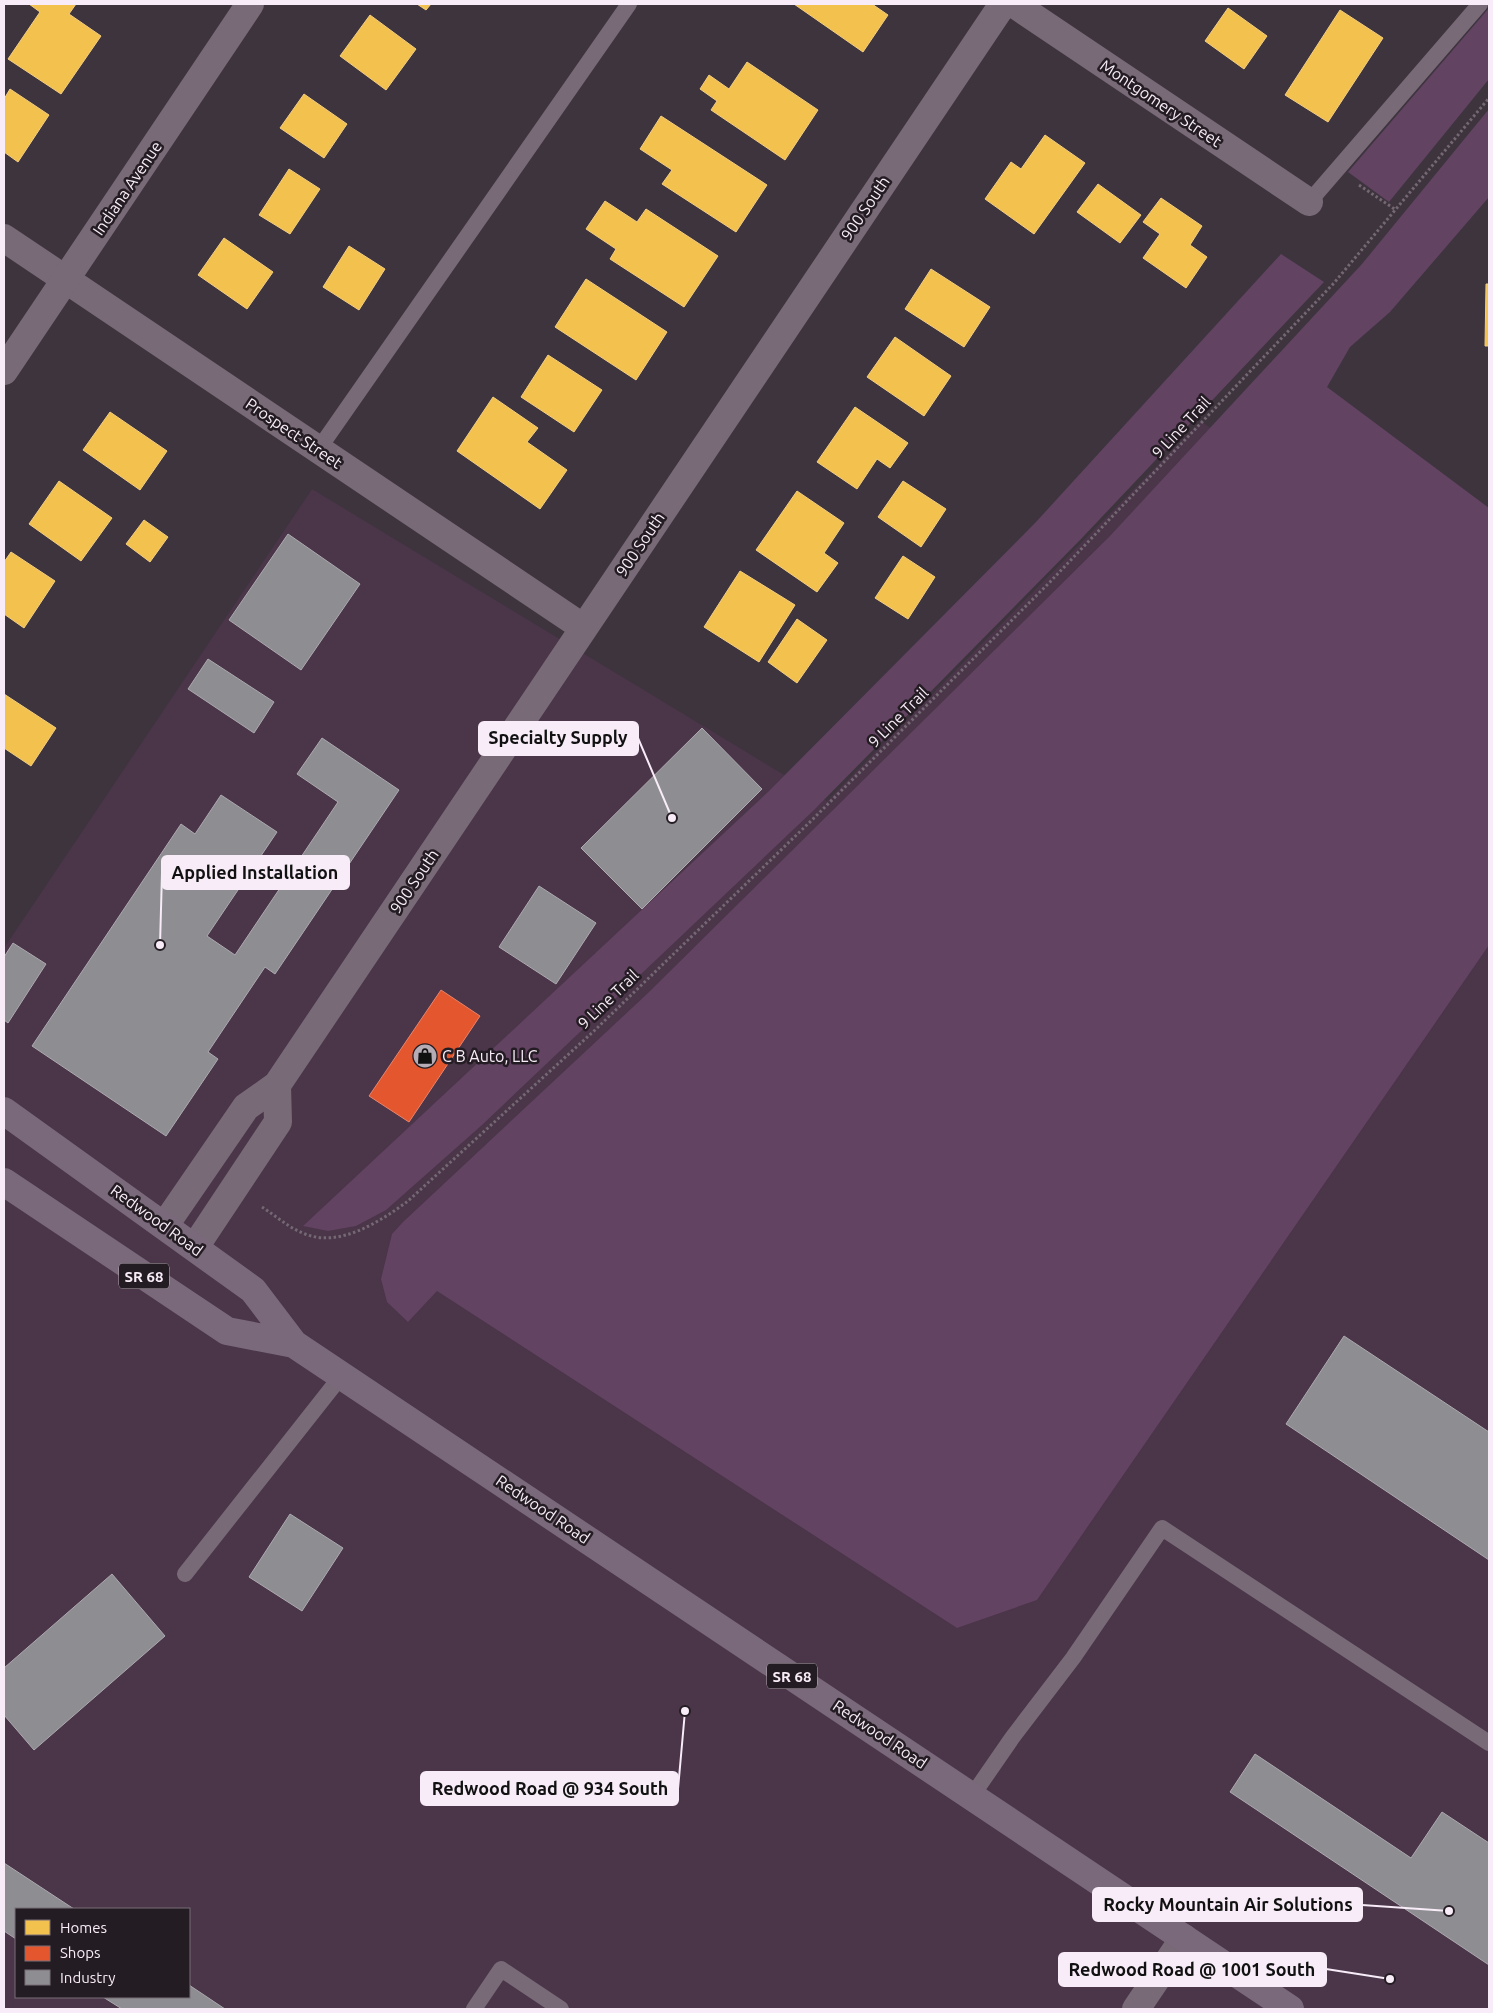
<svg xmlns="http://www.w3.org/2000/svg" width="1493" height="2013" font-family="Ubuntu,sans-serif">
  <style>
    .built { fill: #4a3549; fill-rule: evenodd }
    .green { fill: #624362 }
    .homes { fill: #f2c14e; stroke: #f4ce81 }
    .shops { fill: #e4572e; stroke: #ea846a }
    .industry { fill: #8d8d92; stroke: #adaab0 }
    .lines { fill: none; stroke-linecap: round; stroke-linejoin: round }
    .path { stroke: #746873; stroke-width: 3; stroke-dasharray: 2.5 2.5; stroke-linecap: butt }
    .service { stroke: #786a77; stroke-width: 16 }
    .minor { stroke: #786a77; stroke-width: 28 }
    .tertiary { stroke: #786a77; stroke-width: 28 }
    .primary { stroke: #7a697a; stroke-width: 28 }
    .labels { text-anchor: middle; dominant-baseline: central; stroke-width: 5; stroke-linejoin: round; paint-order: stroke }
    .shield { fill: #241c23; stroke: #b8aeb7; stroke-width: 1 }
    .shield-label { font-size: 15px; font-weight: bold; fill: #f7ecf7 }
    .street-label { font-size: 16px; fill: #f7ecf7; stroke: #241c23 }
    .poi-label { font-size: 16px; fill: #f7ecf7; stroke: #241c23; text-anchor: start }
    .leader { fill: none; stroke: #f7ecf7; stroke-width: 2 }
    .callout-dot { fill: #f7ecf7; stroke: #241c23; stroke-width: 2 }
    .callout { fill: #f7ecf7; stroke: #f7ecf7; stroke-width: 2 }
    .callout-label { font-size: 18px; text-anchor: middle; font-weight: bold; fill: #111 }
  </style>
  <rect width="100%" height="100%" fill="#3e343e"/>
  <path class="built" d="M1201,421L1489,628V2009H4V948L312,489L827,801ZM16,1909H189V1997H16Z"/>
  <path class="green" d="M1489,8V79L1389,202L1348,172Z
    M1489,109V197L1390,312L1350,347L1327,387L1489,508V945L1037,1600L957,1628L437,1291L408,1322L387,1302L381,1279L392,1234L403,1222L648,993L1109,537L1362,264Z
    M1281,254L1324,282L1081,539L814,810L482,1125L386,1210L356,1226L328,1231L303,1226L769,791L1036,522Z"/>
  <path class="homes" d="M29,4H76L69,14L101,36L61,94L8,59L40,12Z
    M417,4H431L426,10Z
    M794,4H872L888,15L863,52Z
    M1228,8L1267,36L1244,69L1205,41Z
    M1340,10L1383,38L1328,122L1285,95Z
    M370,15L416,49L386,90L340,56Z
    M747,62L818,110L785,160L711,110L717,101L700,89L709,75L729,89Z
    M10,89L49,115L18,162L4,152V99Z
    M304,94L347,124L324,158L280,128Z
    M661,116L767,185L736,232L662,184L672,170L640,149Z
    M1045,135L1085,163L1034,234L985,199L1011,162L1021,169Z
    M289,169L320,189L290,234L259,215Z
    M1098,184L1141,215L1120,243L1077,212Z
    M1161,198L1202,226L1190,245L1207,257L1186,288L1143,258L1160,234L1143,222Z
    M605,201L637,222L646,209L718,256L684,307L610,259L616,249L586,229Z
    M224,238L273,272L247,309L198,275Z
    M349,246L385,269L359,310L323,287Z
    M931,269L990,307L964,347L905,309Z
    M586,279L667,332L636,380L555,327Z
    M1486,284H1489V346H1485Z
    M895,337L951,376L924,416L867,377Z
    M548,355L602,390L574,432L521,397Z
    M493,397L538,428L527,442L567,470L540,509L457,451Z
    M855,407L908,443L890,468L877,459L857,489L817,462Z
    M110,412L167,451L140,490L83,450Z
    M59,481L112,518L81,561L29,524Z
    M903,481L946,509L921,547L878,517Z
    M797,491L844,523L824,553L838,563L817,592L756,550Z
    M144,520L168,537L150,562L126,544Z
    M11,552L55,581L24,628L4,614V562Z
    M903,556L935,577L908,619L875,598Z
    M740,571L795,605L759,662L704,627Z
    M797,619L827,640L797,683L768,662Z
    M4,694L56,728L31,766L4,748Z"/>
  <path class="shops" d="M441,990L480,1016L409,1122L369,1096Z"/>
  <path class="industry" d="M288,534L360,584L301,670L229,620Z
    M208,659L274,702L254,733L188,689Z
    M702,728L762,789L642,909L581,848Z
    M322,738L399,790L275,974L265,967L208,1052L218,1059L166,1136L32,1046L181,824L195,834L221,795L277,832L207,936L235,955L338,802L297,774Z
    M539,886L596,923L556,984L499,947Z
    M13,943L46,964L8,1023L4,1020V957Z
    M1344,1336L1489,1432V1560L1286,1424Z
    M290,1514L343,1548L302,1611L249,1577Z
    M112,1574L165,1636L34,1750L4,1715V1668Z
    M1255,1754L1411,1858L1442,1812L1489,1843V1965L1230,1792Z
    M4,1863L74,1909H16V1939L4,1931Z
    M189,1985L225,2009H122L103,1997H189Z"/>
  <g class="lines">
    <path class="path" d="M1359,185L1396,210
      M262,1207C276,1216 289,1228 305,1234C340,1248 381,1221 408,1201L595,1030L813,819L1050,582L1334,283L1489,98"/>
    <path class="service" d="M1309,202L1480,4
      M318,450L629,4
      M185,1574L342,1375
      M972,1796L1012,1738L1073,1658L1162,1528L1489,1743
      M474,2009L501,1969L561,2009"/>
    <path class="minor" d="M1014,4L1309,202
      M4,238L584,628
      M165,1225L246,1107L277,1085L1003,4
      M195,1247L278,1122L277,1085
      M1136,2009L1184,1938"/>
    <path class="tertiary" d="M4,371L250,4"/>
    <path class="primary" d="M4,1111L253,1290L294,1344L1290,2009
      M4,1182L227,1331L294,1344"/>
  </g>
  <defs>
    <symbol id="shop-disc" viewBox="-11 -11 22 22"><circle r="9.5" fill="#b6acb6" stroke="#241c23"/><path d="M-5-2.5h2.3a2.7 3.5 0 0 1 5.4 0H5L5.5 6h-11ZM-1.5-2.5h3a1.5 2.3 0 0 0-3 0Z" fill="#111"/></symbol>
  </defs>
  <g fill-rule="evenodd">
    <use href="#shop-disc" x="411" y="1042" width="28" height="28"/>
  </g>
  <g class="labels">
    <g class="shield">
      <rect x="119" y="1263.5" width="50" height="25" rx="4"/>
      <rect x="767" y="1663.5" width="50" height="25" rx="4"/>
    </g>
    <g class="shield-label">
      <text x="144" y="1276">SR 68</text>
      <text x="792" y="1676">SR 68</text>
    </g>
    <g class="street-label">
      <text transform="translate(1161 103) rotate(34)">Montgomery Street</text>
      <text transform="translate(127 188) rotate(-56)">Indiana Avenue</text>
      <text transform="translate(865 208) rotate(-56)">900 South</text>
      <text transform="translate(1181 427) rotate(-47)">9 Line Trail</text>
      <text transform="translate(294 433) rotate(34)">Prospect Street</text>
      <text transform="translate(640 544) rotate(-56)">900 South</text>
      <text transform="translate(898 717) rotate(-45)">9 Line Trail</text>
      <text transform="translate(414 881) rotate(-56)">900 South</text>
      <text transform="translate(608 999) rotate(-44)">9 Line Trail</text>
      <text transform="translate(157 1220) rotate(36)">Redwood Road</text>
      <text transform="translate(543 1509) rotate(34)">Redwood Road</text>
      <text transform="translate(880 1734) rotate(34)">Redwood Road</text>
    </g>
    <g class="poi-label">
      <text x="442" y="1056">C B Auto, LLC</text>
    </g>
  </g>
  <path class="leader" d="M672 818L638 738M160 945L162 873M685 1711L678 1789M1449 1911L1362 1905M1390 1979L1326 1969"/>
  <g class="callout-dot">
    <circle cx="672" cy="818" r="5"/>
    <circle cx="160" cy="945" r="5"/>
    <circle cx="685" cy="1711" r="5"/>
    <circle cx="1449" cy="1911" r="5"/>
    <circle cx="1390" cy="1979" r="5"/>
  </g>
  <g class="callout">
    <rect x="479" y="722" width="159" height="33" rx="5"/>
    <rect x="162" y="856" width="187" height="33" rx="5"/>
    <rect x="421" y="1772" width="257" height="33" rx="5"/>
    <rect x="1093" y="1888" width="269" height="33" rx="5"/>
    <rect x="1059" y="1953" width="267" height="33" rx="5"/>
  </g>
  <g class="callout-label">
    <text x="558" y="744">Specialty Supply</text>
    <text x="255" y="879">Applied Installation</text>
    <text x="550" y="1795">Redwood Road @ 934 South</text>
    <text x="1228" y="1911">Rocky Mountain Air Solutions</text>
    <text x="1192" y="1976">Redwood Road @ 1001 South</text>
  </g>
  <rect width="1493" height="2013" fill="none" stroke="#f7ecf7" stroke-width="10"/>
  <rect x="15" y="1908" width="175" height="90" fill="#241c23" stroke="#786f78"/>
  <rect x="25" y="1920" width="25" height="15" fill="#f2c14e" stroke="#786f78"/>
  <text x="60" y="1933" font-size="15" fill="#f7ecf7">Homes</text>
  <rect x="25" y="1946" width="25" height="15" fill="#e4572e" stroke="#786f78"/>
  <text x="60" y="1958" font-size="15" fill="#f7ecf7">Shops</text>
  <rect x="25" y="1970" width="25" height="15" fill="#8d8d92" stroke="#786f78"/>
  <text x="60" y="1983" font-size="15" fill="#f7ecf7">Industry</text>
</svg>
